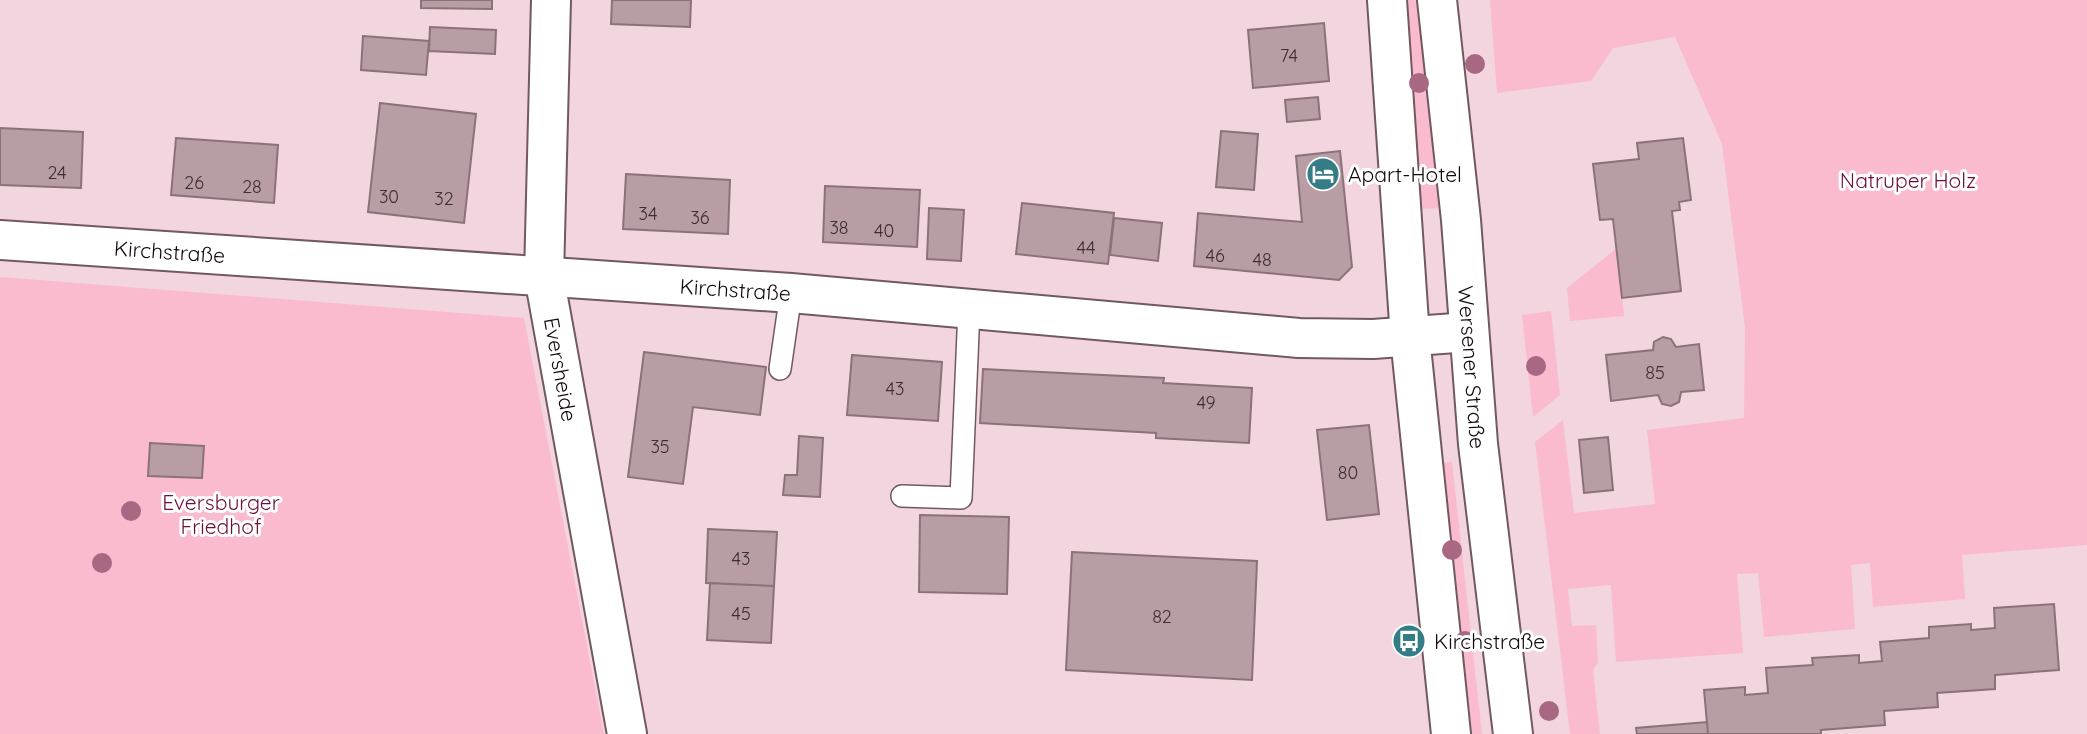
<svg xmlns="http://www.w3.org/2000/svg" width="2087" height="734" font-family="Quicksand,sans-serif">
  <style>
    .green { fill: #fabbce }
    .building { fill: #b89da5; stroke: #8b7279; stroke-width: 2 }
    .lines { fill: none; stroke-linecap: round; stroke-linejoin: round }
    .lane-casing { stroke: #715960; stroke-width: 24 }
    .street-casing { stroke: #715960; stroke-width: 42 }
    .secondary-casing { stroke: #715960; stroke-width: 42 }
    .lane { stroke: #fff; stroke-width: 21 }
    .street { stroke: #fff; stroke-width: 38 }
    .secondary { stroke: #fff; stroke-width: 38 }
    .tree { fill: #a86884 }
    .labels { text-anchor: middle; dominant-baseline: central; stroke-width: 6; stroke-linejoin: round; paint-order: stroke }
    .number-label { font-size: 18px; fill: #3c2e32 }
    .poi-label { font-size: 21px; fill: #12090c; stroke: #fff; text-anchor: start }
    .park-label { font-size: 21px; fill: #6c0e3b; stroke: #fff }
    .street-label { font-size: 21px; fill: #12090c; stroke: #fff }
  </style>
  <rect width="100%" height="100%" fill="#f2d5de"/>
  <path class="green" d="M1404,0H1419L1442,208L1419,209Z
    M1490,0H2087V545L1962,555L1965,599L1873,607L1870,563L1851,565L1855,629L1764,637L1758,573L1737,574L1743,653L1616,662L1611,585L1568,589L1572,626L1596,625L1598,662L1593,670L1600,734H1570L1535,442L1563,420L1574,513L1655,504L1647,430L1744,418L1745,328L1722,144L1675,37L1613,48L1591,81L1497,93Z
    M1617,248L1624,316L1570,321L1567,288Z
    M0,277L524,318L604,734H0Z
    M1551,311L1560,395L1533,417L1522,315Z
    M1452,462L1482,734H1472L1441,463Z"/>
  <path class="building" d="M421,0H492V9L421,8Z
    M612,0H691L690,27L611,24Z
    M1324,23L1329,81L1253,88L1248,30Z
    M430,27L496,30L495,54L429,51Z
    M363,36L429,41L426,75L361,70Z
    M1318,97L1320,119L1287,122L1285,100Z
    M380,103L476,114L464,223L368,212Z
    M0,128L83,132L81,188L0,185Z
    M1221,131L1258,134L1254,190L1216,187Z
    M176,138L278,145L274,203L171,195Z
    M1683,138L1691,200L1679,202L1680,210L1672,211L1681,291L1622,298L1613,219L1600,220L1593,164L1639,159L1637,143Z
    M1340,151L1352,267L1339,280L1194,266L1198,213L1302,222L1296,156Z
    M626,174L730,180L728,234L623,229Z
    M825,186L920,190L917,247L823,242Z
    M1022,203L1114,213L1108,264L1016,254Z
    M929,208L964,210L961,261L927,259Z
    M1114,218L1162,223L1158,261L1110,255Z
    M1663,337L1671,339L1676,347L1699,344L1704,390L1681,392L1679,402L1671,406L1662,404L1658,395L1611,401L1606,355L1653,350L1654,342Z
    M644,352L766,367L760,415L693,407L683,484L628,477Z
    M852,355L942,362L938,421L847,415Z
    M983,369L1164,378L1163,383L1252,388L1249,443L1156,438V433L980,423Z
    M1369,425L1379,514L1327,520L1317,430Z
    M799,436L823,438L820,497L783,495L785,475H797Z
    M1608,437L1613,490L1584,493L1579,440Z
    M150,443L204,446L202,478L148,476Z
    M920,515L1009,517L1007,594L919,592Z
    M708,529L777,532L774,586L706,583Z
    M1072,552L1257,561L1252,680L1066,670Z
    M710,583L774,586L771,643L707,640Z
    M2054,604L2059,670L1995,675V689L1937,693L1938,707L1884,711L1885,725L1821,730V734H1708L1704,690L1745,687V695L1768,693L1766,668L1813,665L1812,658L1859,655V663L1882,661L1880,642L1929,638V627L1971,624V630L1995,628L1994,608Z
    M1707,722L1708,734H1637L1636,728Z"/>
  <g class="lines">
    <defs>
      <path id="lane" d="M780,369L791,293
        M902,496L961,498L969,309"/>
      <g id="street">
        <path id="s1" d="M551,0L544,276L627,734"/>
        <path id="s2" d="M0,240L791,293L1299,338L1373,339L1469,332"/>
      </g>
      <g id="secondary">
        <path d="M1387,0L1410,337L1451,734"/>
        <path id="s3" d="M1437,0L1461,220L1478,444L1513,734"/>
      </g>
    </defs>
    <use href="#lane" class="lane-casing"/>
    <use href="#street" class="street-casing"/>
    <use href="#secondary" class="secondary-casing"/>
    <use href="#lane" class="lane"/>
    <use href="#street" class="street"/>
    <use href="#secondary" class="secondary"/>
  </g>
  <g class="tree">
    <circle cx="1475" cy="64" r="10"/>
    <circle cx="1419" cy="83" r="10"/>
    <circle cx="1536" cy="366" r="10"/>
    <circle cx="131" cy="511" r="10"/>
    <circle cx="1452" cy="550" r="10"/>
    <circle cx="102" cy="563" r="10"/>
    <circle cx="1465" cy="641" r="10"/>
    <circle cx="1549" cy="711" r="10"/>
  </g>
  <defs>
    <symbol id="hotel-disc" viewBox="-11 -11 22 22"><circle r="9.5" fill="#357d86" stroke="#fff"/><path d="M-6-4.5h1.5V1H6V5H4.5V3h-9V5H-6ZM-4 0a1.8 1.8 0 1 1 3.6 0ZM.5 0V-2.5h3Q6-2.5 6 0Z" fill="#fff"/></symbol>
    <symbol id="bus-disc" viewBox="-11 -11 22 22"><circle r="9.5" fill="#357d86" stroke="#fff"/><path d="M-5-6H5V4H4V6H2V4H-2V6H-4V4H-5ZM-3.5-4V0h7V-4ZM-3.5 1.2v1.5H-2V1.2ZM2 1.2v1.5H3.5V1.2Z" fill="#fff"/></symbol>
  </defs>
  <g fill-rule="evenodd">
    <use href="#hotel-disc" x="1304" y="155" width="38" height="38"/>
    <use href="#bus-disc" x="1390" y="622" width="38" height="38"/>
  </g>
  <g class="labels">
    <g class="number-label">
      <text x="1289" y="55">74</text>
      <text x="57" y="172">24</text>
      <text x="194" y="182">26</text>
      <text x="252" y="186">28</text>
      <text x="389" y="196">30</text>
      <text x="444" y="198">32</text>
      <text x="648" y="213">34</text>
      <text x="700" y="217">36</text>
      <text x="839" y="227">38</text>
      <text x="884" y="230">40</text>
      <text x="1086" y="247">44</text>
      <text x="1215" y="255">46</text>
      <text x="1262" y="259">48</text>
      <text x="1655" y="372">85</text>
      <text x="895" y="388">43</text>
      <text x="1206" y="402">49</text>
      <text x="660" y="446">35</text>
      <text x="1348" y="472">80</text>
      <text x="741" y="558">43</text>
      <text x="741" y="613">45</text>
      <text x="1162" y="616">82</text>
    </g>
    <g class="poi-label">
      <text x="1348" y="174">Apart-Hotel</text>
      <text x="1434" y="641">Kirchstraße</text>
    </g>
    <g class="park-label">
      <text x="1908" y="180">Natruper Holz</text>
      <text x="221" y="502">Eversburger<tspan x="221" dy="24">Friedhof</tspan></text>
    </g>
    <g class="street-label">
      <text stroke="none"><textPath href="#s2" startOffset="170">Kirchstraße</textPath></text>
      <text stroke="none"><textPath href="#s2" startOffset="737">Kirchstraße</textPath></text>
      <text stroke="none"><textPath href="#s3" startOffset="369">Wersener Straße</textPath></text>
      <text stroke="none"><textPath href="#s1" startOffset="371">Eversheide</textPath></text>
    </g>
  </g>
</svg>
